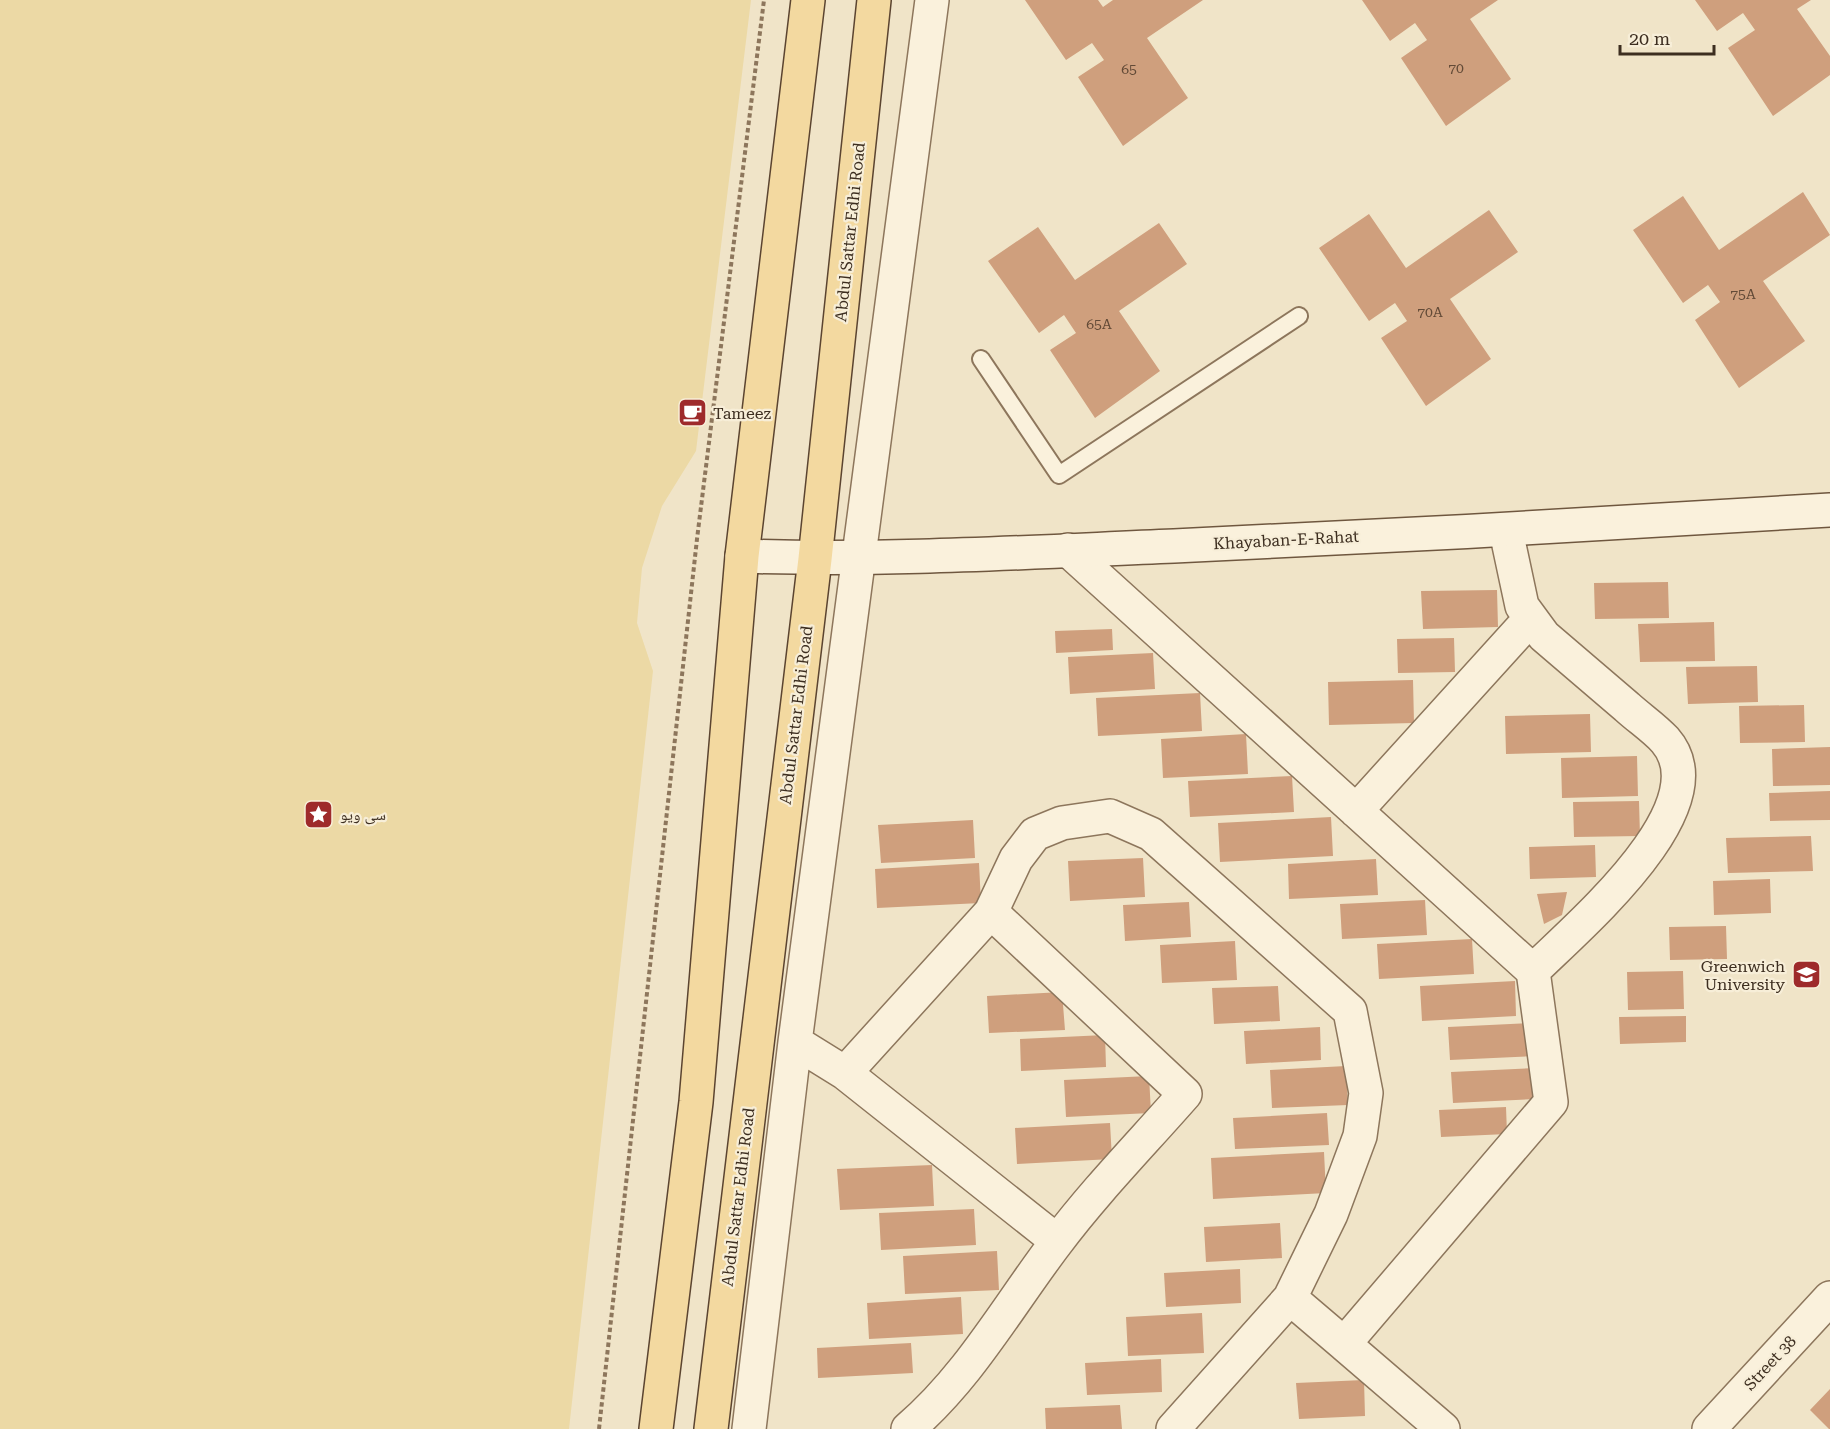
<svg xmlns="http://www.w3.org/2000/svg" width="1830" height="1429" font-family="'Roboto Serif','Noto Naskh Arabic',serif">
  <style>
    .sand { fill: #ecd9a5 }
    .building { fill: #cf9f7d }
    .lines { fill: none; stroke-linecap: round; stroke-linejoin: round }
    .lane-casing { stroke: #8d765c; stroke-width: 20 }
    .street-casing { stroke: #8d765c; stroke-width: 36 }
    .secondary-casing { stroke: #6f573f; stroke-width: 36 }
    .primary-casing { stroke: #5b4430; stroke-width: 36 }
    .path { stroke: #8d765c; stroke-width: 4; stroke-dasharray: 4.5 3; stroke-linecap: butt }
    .lane { stroke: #faf1dc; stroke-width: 16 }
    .street { stroke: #faf1dc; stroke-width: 33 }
    .secondary { stroke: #faf1dc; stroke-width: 33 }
    .primary { stroke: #f3d9a0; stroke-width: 33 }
    .labels { text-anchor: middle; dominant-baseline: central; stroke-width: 4.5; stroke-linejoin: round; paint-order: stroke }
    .number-label { font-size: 14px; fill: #624a37 }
    .street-label { font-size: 16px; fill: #3d2e20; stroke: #f7eed8 }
    .poi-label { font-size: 16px; fill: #3d2e20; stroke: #f7eed8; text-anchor: start }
  </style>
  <rect width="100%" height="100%" fill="#f0e4c8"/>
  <path class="sand" d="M0,0H751L696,451L662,506L642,568L637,623L653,671L569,1429H0Z"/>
  <path class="building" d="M1025,0H1098L1103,7L1113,0H1203L1147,38L1188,98L1123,146L1078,77L1104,60L1092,43L1066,60Z
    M1362,0H1498L1470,19L1511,79L1446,126L1401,58L1427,40L1415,23L1390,41Z
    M1695,0H1811L1797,9L1830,56V75L1773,116L1728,48L1755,30L1743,13L1717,31Z
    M1803,192L1830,235L1763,281L1805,341L1739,388L1695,320L1720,302L1708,285L1683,303L1633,230L1683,196L1719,250Z
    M1489,210L1518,252L1450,299L1491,359L1426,406L1381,338L1407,321L1395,303L1369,321L1319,248L1369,214L1406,268Z
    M1159,223L1187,264L1119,311L1160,371L1095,418L1050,350L1076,333L1064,315L1039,333L988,261L1038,227L1075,280Z
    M1668,582L1669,618L1595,619L1594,583Z
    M1497,590L1498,627L1423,629L1421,591Z
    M1714,622L1715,661L1640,662L1638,624Z
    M1112,629L1113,650L1056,653L1055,631Z
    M1454,638L1455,672L1398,673L1397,639Z
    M1153,653L1155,689L1070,694L1068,657Z
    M1757,666L1758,702L1688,704L1686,667Z
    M1413,680L1414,723L1329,725L1328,682Z
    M1200,693L1202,731L1098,736L1096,698Z
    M1804,705L1805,742L1740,743L1739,706Z
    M1590,714L1591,752L1506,754L1505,716Z
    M1246,734L1248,774L1163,778L1161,739Z
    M1830,747V785L1773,786L1772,749Z
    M1637,756L1638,796L1562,798L1561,758Z
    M1292,776L1294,812L1190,817L1188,781Z
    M1830,791V820L1770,821L1769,793Z
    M1639,801L1640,836L1574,837L1573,802Z
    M1331,817L1333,856L1220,862L1218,823Z
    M973,820L975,858L881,863L878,825Z
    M1811,836L1813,871L1728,873L1726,838Z
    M1595,845L1596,877L1530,879L1529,847Z
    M1143,858L1145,897L1070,901L1068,861Z
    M1376,859L1378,895L1289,899L1288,864Z
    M979,863L981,903L877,908L875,869Z
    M1770,879L1771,913L1714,915L1713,881Z
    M1567,892L1562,915L1544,924L1537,894Z
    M1425,900L1427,935L1342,939L1340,904Z
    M1189,902L1191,937L1125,941L1123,905Z
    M1726,926L1727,959L1670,960L1669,927Z
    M1472,939L1474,974L1379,979L1377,944Z
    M1235,941L1237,980L1162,983L1160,945Z
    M1683,971L1684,1009L1628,1010L1627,972Z
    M1515,981L1516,1016L1422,1021L1420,986Z
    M1278,986L1280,1021L1214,1024L1212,988Z
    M1062,992L1065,1030L989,1033L987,996Z
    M1686,1016V1042L1620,1044L1619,1017Z
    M1533,1023L1535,1056L1450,1060L1448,1027Z
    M1320,1027L1321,1060L1246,1064L1244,1031Z
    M1105,1035L1106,1067L1021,1071L1020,1039Z
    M1346,1066L1348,1105L1272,1108L1270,1070Z
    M1536,1068L1537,1099L1453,1103L1451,1072Z
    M1149,1076L1151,1113L1066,1117L1064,1080Z
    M1506,1107L1507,1134L1441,1137L1439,1110Z
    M1327,1113L1329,1145L1235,1149L1233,1118Z
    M1110,1123L1112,1159L1017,1164L1015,1128Z
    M1324,1152L1326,1193L1213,1199L1211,1158Z
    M932,1165L934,1206L840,1210L837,1169Z
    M974,1209L976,1245L881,1250L879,1213Z
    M1280,1223L1282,1258L1206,1262L1204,1227Z
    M997,1251L999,1290L905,1294L903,1256Z
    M1240,1269L1241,1303L1166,1307L1164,1273Z
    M961,1297L963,1334L869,1339L867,1303Z
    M1202,1313L1204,1353L1128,1356L1126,1317Z
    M911,1343L913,1373L818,1378L817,1348Z
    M1161,1359L1162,1392L1087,1395L1085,1363Z
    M1364,1380L1365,1416L1299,1419L1296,1383Z
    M1830,1389V1429H1829L1810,1410Z
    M1120,1405L1122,1429H1046L1045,1408Z"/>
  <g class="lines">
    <defs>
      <path id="lane" d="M981,359L1059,475L1299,316"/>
      <path id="street" d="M1506,531L1522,606L1544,636C1572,660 1600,684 1627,707C1639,718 1654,728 1665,740C1723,806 1576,928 1533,971
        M1068,550L1533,971L1551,1102L1344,1344L1290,1298L1173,1429
        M1356,811L1530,619
        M991,912L1016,859L1035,834L1062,823L1110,816L1151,834L1350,1011L1366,1093L1360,1136L1331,1214L1290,1298
        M795,1042L845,1073L1057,1241
        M845,1073L991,912L1185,1094C1142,1143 1095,1191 1056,1243C1008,1306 969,1377 908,1429
        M1344,1344L1443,1429
        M749,1429L795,1042L932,0
        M1709,1429L1830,1298"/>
      <path id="secondary" d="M742,556C886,561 1030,552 1174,546C1393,536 1611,524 1830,510"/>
      <path id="primary" d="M656,1429L696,1102L742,556L808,0
        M711,1429L815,559L874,0"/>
    </defs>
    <use href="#lane" class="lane-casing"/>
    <use href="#street" class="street-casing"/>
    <use href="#secondary" class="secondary-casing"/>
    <use href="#primary" class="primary-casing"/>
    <path class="path" d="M599,1429L697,539L764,0"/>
    <use href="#lane" class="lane"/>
    <use href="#street" class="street"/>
    <use href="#secondary" class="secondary"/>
    <use href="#primary" class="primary"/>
  </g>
  <defs>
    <symbol id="cafe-square" viewBox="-11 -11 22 22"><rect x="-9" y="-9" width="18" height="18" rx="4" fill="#9e2a2b" stroke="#f7eed8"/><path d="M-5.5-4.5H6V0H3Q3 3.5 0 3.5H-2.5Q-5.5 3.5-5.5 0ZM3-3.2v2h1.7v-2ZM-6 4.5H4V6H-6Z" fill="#fff"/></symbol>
    <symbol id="sight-square" viewBox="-11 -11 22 22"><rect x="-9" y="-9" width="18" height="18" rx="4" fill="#9e2a2b" stroke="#f7eed8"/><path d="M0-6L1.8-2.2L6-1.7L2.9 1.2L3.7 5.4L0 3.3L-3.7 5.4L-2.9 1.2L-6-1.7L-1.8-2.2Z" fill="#fff"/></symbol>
    <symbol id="university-square" viewBox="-11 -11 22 22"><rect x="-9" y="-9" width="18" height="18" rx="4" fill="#9e2a2b" stroke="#f7eed8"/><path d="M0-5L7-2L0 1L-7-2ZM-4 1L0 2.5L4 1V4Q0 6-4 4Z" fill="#fff"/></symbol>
  </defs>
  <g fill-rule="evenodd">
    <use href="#cafe-square" x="676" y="396" width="33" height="33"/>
    <use href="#sight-square" x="302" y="798" width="33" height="33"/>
    <use href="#university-square" x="1790" y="958" width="33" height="33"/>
  </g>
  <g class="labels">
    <g class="number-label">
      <text x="1456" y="68">70</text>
      <text x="1129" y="69">65</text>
      <text x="1743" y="294">75A</text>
      <text x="1430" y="312">70A</text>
      <text x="1099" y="324">65A</text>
    </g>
    <g class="street-label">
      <text transform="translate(850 232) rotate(-84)">Abdul Sattar Edhi Road</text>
      <text transform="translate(1286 540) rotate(-3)">Khayaban-E-Rahat</text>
      <text transform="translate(796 715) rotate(-83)">Abdul Sattar Edhi Road</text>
      <text transform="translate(738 1197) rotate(-83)">Abdul Sattar Edhi Road</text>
      <text transform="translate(1770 1363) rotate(-47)">Street 38</text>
    </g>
    <g class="poi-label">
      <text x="713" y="413">Tameez</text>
      <text x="340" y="814">سی ویو</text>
      <text x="1785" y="966" text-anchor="end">Greenwich<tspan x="1785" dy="18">University</tspan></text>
    </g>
  </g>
  <path d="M1620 45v9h94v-9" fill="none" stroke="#3d2e20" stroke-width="3"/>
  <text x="1629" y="45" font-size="18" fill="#3d2e20" stroke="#f7eed8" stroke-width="4.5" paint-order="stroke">20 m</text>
</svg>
